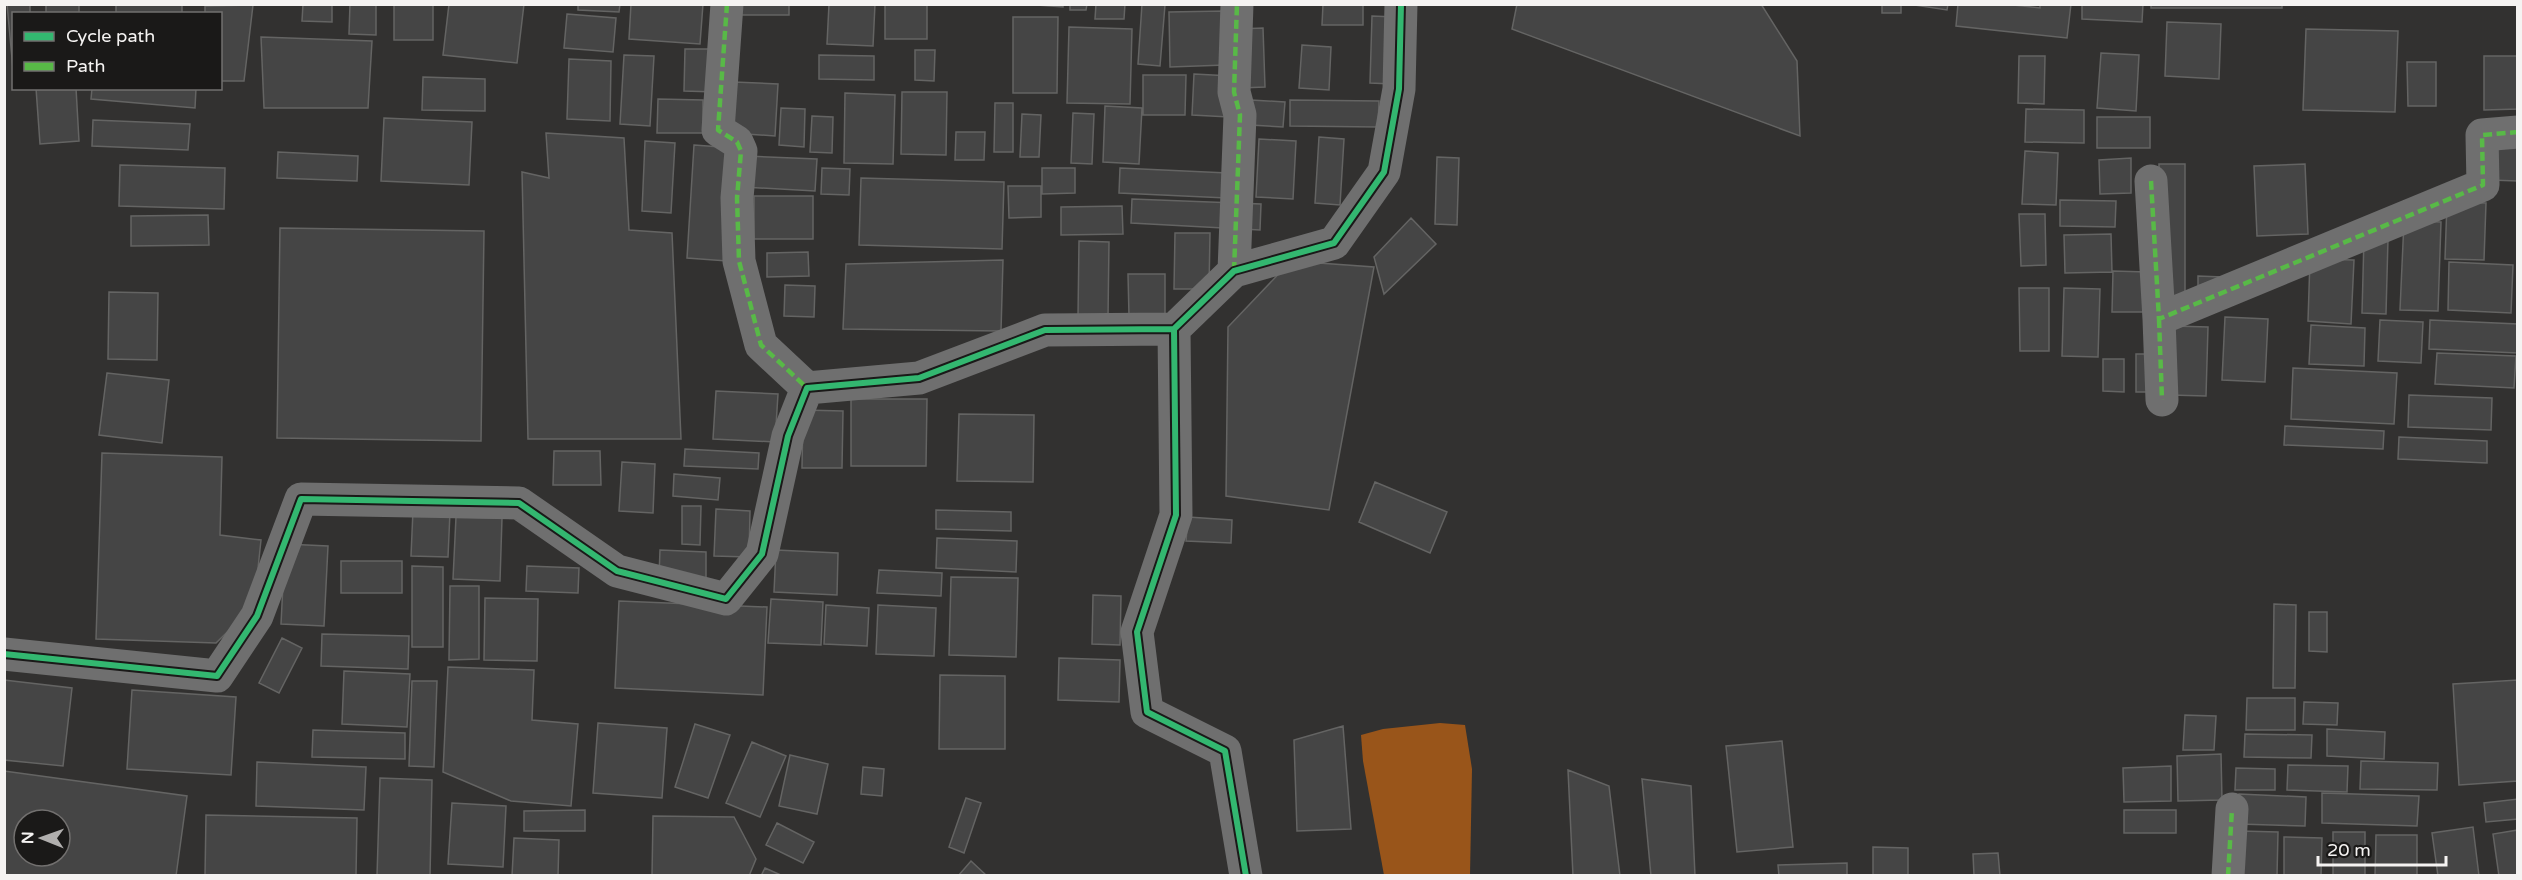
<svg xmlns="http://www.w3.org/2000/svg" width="2522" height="880" font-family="'Varela Round',sans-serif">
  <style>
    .water { fill: #99551a }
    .building { fill: #454545; stroke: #646463; stroke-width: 1.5; fill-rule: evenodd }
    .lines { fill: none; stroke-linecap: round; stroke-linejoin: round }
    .minor { stroke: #6f6f6f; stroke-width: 33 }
    .quiet { stroke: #58b947; stroke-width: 4.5; stroke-dasharray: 9 4.5; stroke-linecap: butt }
    .cycleway-casing { stroke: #1a1918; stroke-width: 10 }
    .cycleway { stroke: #33b770; stroke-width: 6 }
  </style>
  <rect width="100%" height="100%" fill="#323130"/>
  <path class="water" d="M1440,723L1465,725L1472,769L1470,875H1384L1363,761L1361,735L1383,729Z"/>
  <path class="building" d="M7,4H30V14H14V80Z
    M46,4H79V14H46Z
    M116,4H182V14H116Z
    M303,4H332V22L302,21Z
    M350,4H376V35L349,34Z
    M394,4H433V40H394Z
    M449,4H524L517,63L443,55Z
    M578,4H620L619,12L578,10Z
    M631,4H703L700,44L629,39Z
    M740,4H789V15H740Z
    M829,4H875L873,46L827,44Z
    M885,4H927V39H885Z
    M1023,4H1063V7Z
    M1070,4H1087L1086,10H1070Z
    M1096,4H1125L1124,19H1095Z
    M1142,4L1165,5L1160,66L1138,64Z
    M1323,4H1363V25H1322Z
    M1517,4H1761L1797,61L1800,136L1512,29Z
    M1882,4H1901V13H1882Z
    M1908,4H1948L1947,10Z
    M1958,4H2004L2040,8V4H2071L2067,38L1956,26Z
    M2082,4H2143L2142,22L2082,19Z
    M2151,4H2282V8H2151Z
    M253,5L244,81H220V14H205V6Z
    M1224,11L1225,65L1170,67L1169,12Z
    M567,14L616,18L613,52L564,48Z
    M1372,16L1395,17L1392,84L1370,83Z
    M1013,17H1058L1057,93H1013Z
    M2167,22L2221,24L2219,79L2165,76Z
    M1069,27L1132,29L1130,104L1067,103Z
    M1263,28L1265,87L1240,88L1238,29Z
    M2306,29L2398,31L2395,112L2303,110Z
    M261,37L372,41L368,108H264Z
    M1302,45L1331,47L1329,90L1299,88Z
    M685,49H717L716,92L684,91Z
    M915,50H935L934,81L915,80Z
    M2101,53L2139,55L2136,111L2097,108Z
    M624,55L654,56L650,126L620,124Z
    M819,55L874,56V80L819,79Z
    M2019,56H2045L2044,104L2018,103Z
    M2484,56H2518V109L2484,110Z
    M569,59L611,61L610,121L567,119Z
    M2407,62H2436V106H2408Z
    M1194,74L1231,76L1229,117L1192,115Z
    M1143,75H1186L1185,115H1143Z
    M423,77L485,79V111L422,110Z
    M734,82L778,84L775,136L731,133Z
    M36,88H76L79,141L40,144Z
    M92,88H196L195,108L91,99Z
    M902,92H947L946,155L901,154Z
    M845,93L895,95L893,164L844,163Z
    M658,99L703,100V133H657Z
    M1251,100L1285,102L1283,127L1250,125Z
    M1290,100L1379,101L1378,127L1290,126Z
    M995,103H1013V152H994Z
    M1105,106L1142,108L1139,164L1103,162Z
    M781,108L805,109L804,147L779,145Z
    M2026,109L2084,110V143L2025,142Z
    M1073,113L1094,114L1092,164L1071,163Z
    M1022,114L1041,115L1039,157H1020Z
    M812,116L833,117L832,153L810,152Z
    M2097,117H2150V148H2097Z
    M384,118L472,122L469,185L381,181Z
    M93,120L190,124L188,150L92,146Z
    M956,132H985L984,160H955Z
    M546,133L624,138L629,230L672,233L681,439H528L522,172L549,178Z
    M1319,137L1344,139L1340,205L1315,203Z
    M1259,139L1296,141L1293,199L1256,197Z
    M645,141L675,143L671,213L642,211Z
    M2492,144L2518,145V181L2490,180Z
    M694,145L734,148L727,261L687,258Z
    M2025,151L2058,153L2056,205L2022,204Z
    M278,152L358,156L357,181L277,178Z
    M745,156L817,159L815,191L744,187Z
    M1437,157L1459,158L1457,225L1435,224Z
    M2131,158V193L2100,194L2099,160Z
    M2159,164H2185V298H2159Z
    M2305,164L2308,234L2257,236L2254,166Z
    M120,165L225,168L224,209L119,206Z
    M822,168L850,169L849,195L821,194Z
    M1042,168H1075V193L1042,194Z
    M1120,168L1249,174L1248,199L1119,193Z
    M861,178L1004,182L1002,249L859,245Z
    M1008,186H1041V217L1009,218Z
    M754,196H813V239H754Z
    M1132,199L1261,204L1260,230L1131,223Z
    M2060,200L2116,201L2115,227L2060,226Z
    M2447,202L2486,203L2484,260L2445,259Z
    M1122,206L1123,234L1061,235V207Z
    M2019,214H2045L2046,265L2021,266Z
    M208,215L209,245L131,246V216Z
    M1411,218L1436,244L1384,294L1374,257Z
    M2404,221L2441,222L2438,311L2400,310Z
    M280,228L484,231L481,441L277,438Z
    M1175,233H1210L1209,289H1174Z
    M2111,234L2112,272L2065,273L2064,235Z
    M2364,238L2388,239L2386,314L2362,313Z
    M1079,241L1109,242L1108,318L1078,317Z
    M808,252L809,276L767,277V253Z
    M2310,259L2354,260L2351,324L2308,321Z
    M1003,260L1001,331L843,329L846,264Z
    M1291,261L1374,267L1329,510L1226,496L1228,327Z
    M2449,262L2513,265L2511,313L2448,310Z
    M2113,271L2147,272L2146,312H2112Z
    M1128,274H1165V314L1129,316Z
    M2198,276L2223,277L2198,286Z
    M785,285L815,286L814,317L784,316Z
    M2019,288H2049V351H2020Z
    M2064,288L2100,289L2098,357L2062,356Z
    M109,292L158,293L157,360L108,359Z
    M2225,317L2268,319L2265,382L2222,380Z
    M2380,320L2423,322L2421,363L2378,361Z
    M2430,320L2518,324V353L2429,349Z
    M2311,325L2365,328L2364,366L2309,364Z
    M2173,326L2208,327L2206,396L2170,395Z
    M2437,353L2516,356L2514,388L2435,384Z
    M2136,354H2155V392H2136Z
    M2103,359H2124V392L2103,391Z
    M2293,368L2397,373L2394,424L2291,419Z
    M107,373L169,380L162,443L99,435Z
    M716,391L778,394L775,442L713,439Z
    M2409,395L2492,398L2491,430L2408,427Z
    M851,399H927L926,466H851Z
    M803,410L843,411L842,468H802Z
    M959,414L1034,415L1033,482L957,481Z
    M2285,426L2384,431L2383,449L2284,445Z
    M2399,437L2487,441V463L2398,459Z
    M685,449L759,453L758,469L684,466Z
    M554,451H600L601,485H553Z
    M102,453L222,457L220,535L261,540L254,606L216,643L96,639Z
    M622,462L655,464L653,513L619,511Z
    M674,474L720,478L718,500L673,496Z
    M1375,482L1447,512L1430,553L1359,522Z
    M682,506H701L700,545L682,544Z
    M716,509L750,511L749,557L714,556Z
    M413,510L450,512L448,557L411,556Z
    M936,510L1011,512V531L936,529Z
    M456,517L502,518L500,581L453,579Z
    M1188,517L1232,520L1231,543L1186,541Z
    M937,538L1017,541L1016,572L936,568Z
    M285,544L328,546L324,626L281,624Z
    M660,550L706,552V578L659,577Z
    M776,550L838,553L837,595L774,592Z
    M341,561H402V593H341Z
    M412,566L443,567V647H412Z
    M527,566L579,568L578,593L526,591Z
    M879,570L942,573L941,596L877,593Z
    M951,577L1018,578L1016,657L949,655Z
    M450,586H479V659L449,660Z
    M1093,595L1121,596L1120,645L1092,644Z
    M485,598L538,599L537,661L484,660Z
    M771,599L823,602L821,645L768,643Z
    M619,601L767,607L763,695L615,688Z
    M2274,604L2296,605L2295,688H2273Z
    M826,605L869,608L867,646L824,644Z
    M878,605L936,608L934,656L876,654Z
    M2309,612H2327V652L2309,651Z
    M322,634L409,636L408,669L321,666Z
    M282,638L302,648L279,693L259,683Z
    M1059,658L1120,660L1119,702L1058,700Z
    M448,667L534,670L532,720L578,724L571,806L511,801L443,772Z
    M344,671L410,674L407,727L342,724Z
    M940,675L1005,676V749H939Z
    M4,680L72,688L63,766L4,760Z
    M2518,680V781L2459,785L2453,684Z
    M412,681H437L434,767L409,766Z
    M132,690L236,697L231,775L127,769Z
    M2247,698H2295V730H2246Z
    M2304,702L2338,703L2337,725L2303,724Z
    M2185,715L2216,716L2214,750H2183Z
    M598,723L667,728L662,798L593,793Z
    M695,724L730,735L708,798L675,787Z
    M1343,726L1351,829L1297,831L1294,740Z
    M2327,729L2385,732L2384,759L2327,756Z
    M313,730L405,733V759L312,757Z
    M2245,734L2312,735L2311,758L2244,757Z
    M1782,741L1793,847L1737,852L1726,746Z
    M752,742L786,756L760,817L726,803Z
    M2221,754L2222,800L2178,801L2177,756Z
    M790,755L828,764L817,814L779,806Z
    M2361,761L2438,763L2437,790L2360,789Z
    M257,762L366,767L364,810L256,806Z
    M2288,765L2348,766L2347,792L2287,790Z
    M2171,766V801L2124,802L2123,768Z
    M863,767L884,769L882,796L861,794Z
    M2236,768L2275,769V790H2235Z
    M1568,770L1609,786L1620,876H1573Z
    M4,771L187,796L176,876H4ZM24,820H60V856H24Z
    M380,778L432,780L430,876H377Z
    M1642,779L1691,786L1695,876H1651Z
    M2322,793L2419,796L2417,826L2322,823Z
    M2239,794L2306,797L2305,826L2238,824Z
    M966,798L981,803L964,853L949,847Z
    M2518,799V819L2486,822L2484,803Z
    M452,803L506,806L503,867L448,864Z
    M585,810V831H524V811Z
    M2124,810H2176V833H2124Z
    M206,815L357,818L356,876H205Z
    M653,816L734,817L756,859L749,876H652Z
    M777,823L814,842L803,863L766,845Z
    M2473,827L2479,876H2438L2432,833Z
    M2518,830V876H2499L2493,834Z
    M2240,831L2278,832L2277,876H2238Z
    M2333,832H2365V876H2333Z
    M2376,835H2417V876H2375Z
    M2284,837L2322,838L2321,876H2284Z
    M514,838L559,840L558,876H512Z
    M1873,847L1908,848V876H1873Z
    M1998,853L2000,876H1974L1973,854Z
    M971,861L987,876H958Z
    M1847,863V876H1779L1778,865Z
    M765,868L783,876H761Z"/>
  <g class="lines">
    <path class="minor" d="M727,4L718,130L737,142L741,151L737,198L739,261L761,345L807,388
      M2151,181L2159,319L2483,185L2482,135L2518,132
      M1234,271L1240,115L1234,92L1237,4
      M2159,319L2162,400
      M4,654L217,676L257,616L301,499L519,503L617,571L726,599L762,554L788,436L807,388L919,378L1045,330L1174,329
      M1246,876L1225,751L1147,712L1137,632L1176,515L1174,329L1234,271L1334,243L1384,172L1399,89L1401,4
      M2228,876L2232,809"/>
    <path class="quiet" d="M727,4L718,130L737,142L741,151L737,198L739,261L761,345L807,388
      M2151,181L2159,319L2483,185L2482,135L2518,132
      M1234,271L1240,115L1234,92L1237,4
      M2159,319L2162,400
      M2228,876L2232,809"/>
    <defs>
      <path id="cycleway" d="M4,654L217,676L257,616L301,499L519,503L617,571L726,599L762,554L788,436L807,388L919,378L1045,330L1174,329
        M1246,876L1225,751L1147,712L1137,632L1176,515L1174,329L1234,271L1334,243L1384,172L1399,89L1401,4"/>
    </defs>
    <use href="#cycleway" class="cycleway-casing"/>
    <use href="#cycleway" class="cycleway"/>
  </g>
  <rect width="2522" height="880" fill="none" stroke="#f5f3f2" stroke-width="12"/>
  <rect x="12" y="12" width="210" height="78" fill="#1a1918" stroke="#72706f" stroke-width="1.5"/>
  <rect x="24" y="32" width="30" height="9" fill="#33b770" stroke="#72706f" stroke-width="1.5"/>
  <text x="66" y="42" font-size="18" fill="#f5f3f2">Cycle path</text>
  <rect x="24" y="62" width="30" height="9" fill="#58b947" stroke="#72706f" stroke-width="1.5"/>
  <text x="66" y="72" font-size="18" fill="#f5f3f2">Path</text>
  <g transform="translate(42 838) rotate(271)"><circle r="28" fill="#1a1918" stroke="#72706f" stroke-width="1.5"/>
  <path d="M0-4.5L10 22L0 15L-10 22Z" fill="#b1afae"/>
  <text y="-9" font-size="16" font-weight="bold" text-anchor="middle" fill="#f5f3f2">N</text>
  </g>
  <path d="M2318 856v9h128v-9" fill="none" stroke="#f5f3f2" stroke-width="3"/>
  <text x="2327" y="856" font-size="18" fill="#f5f3f2" stroke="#1a1918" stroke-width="4.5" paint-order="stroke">20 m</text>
</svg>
